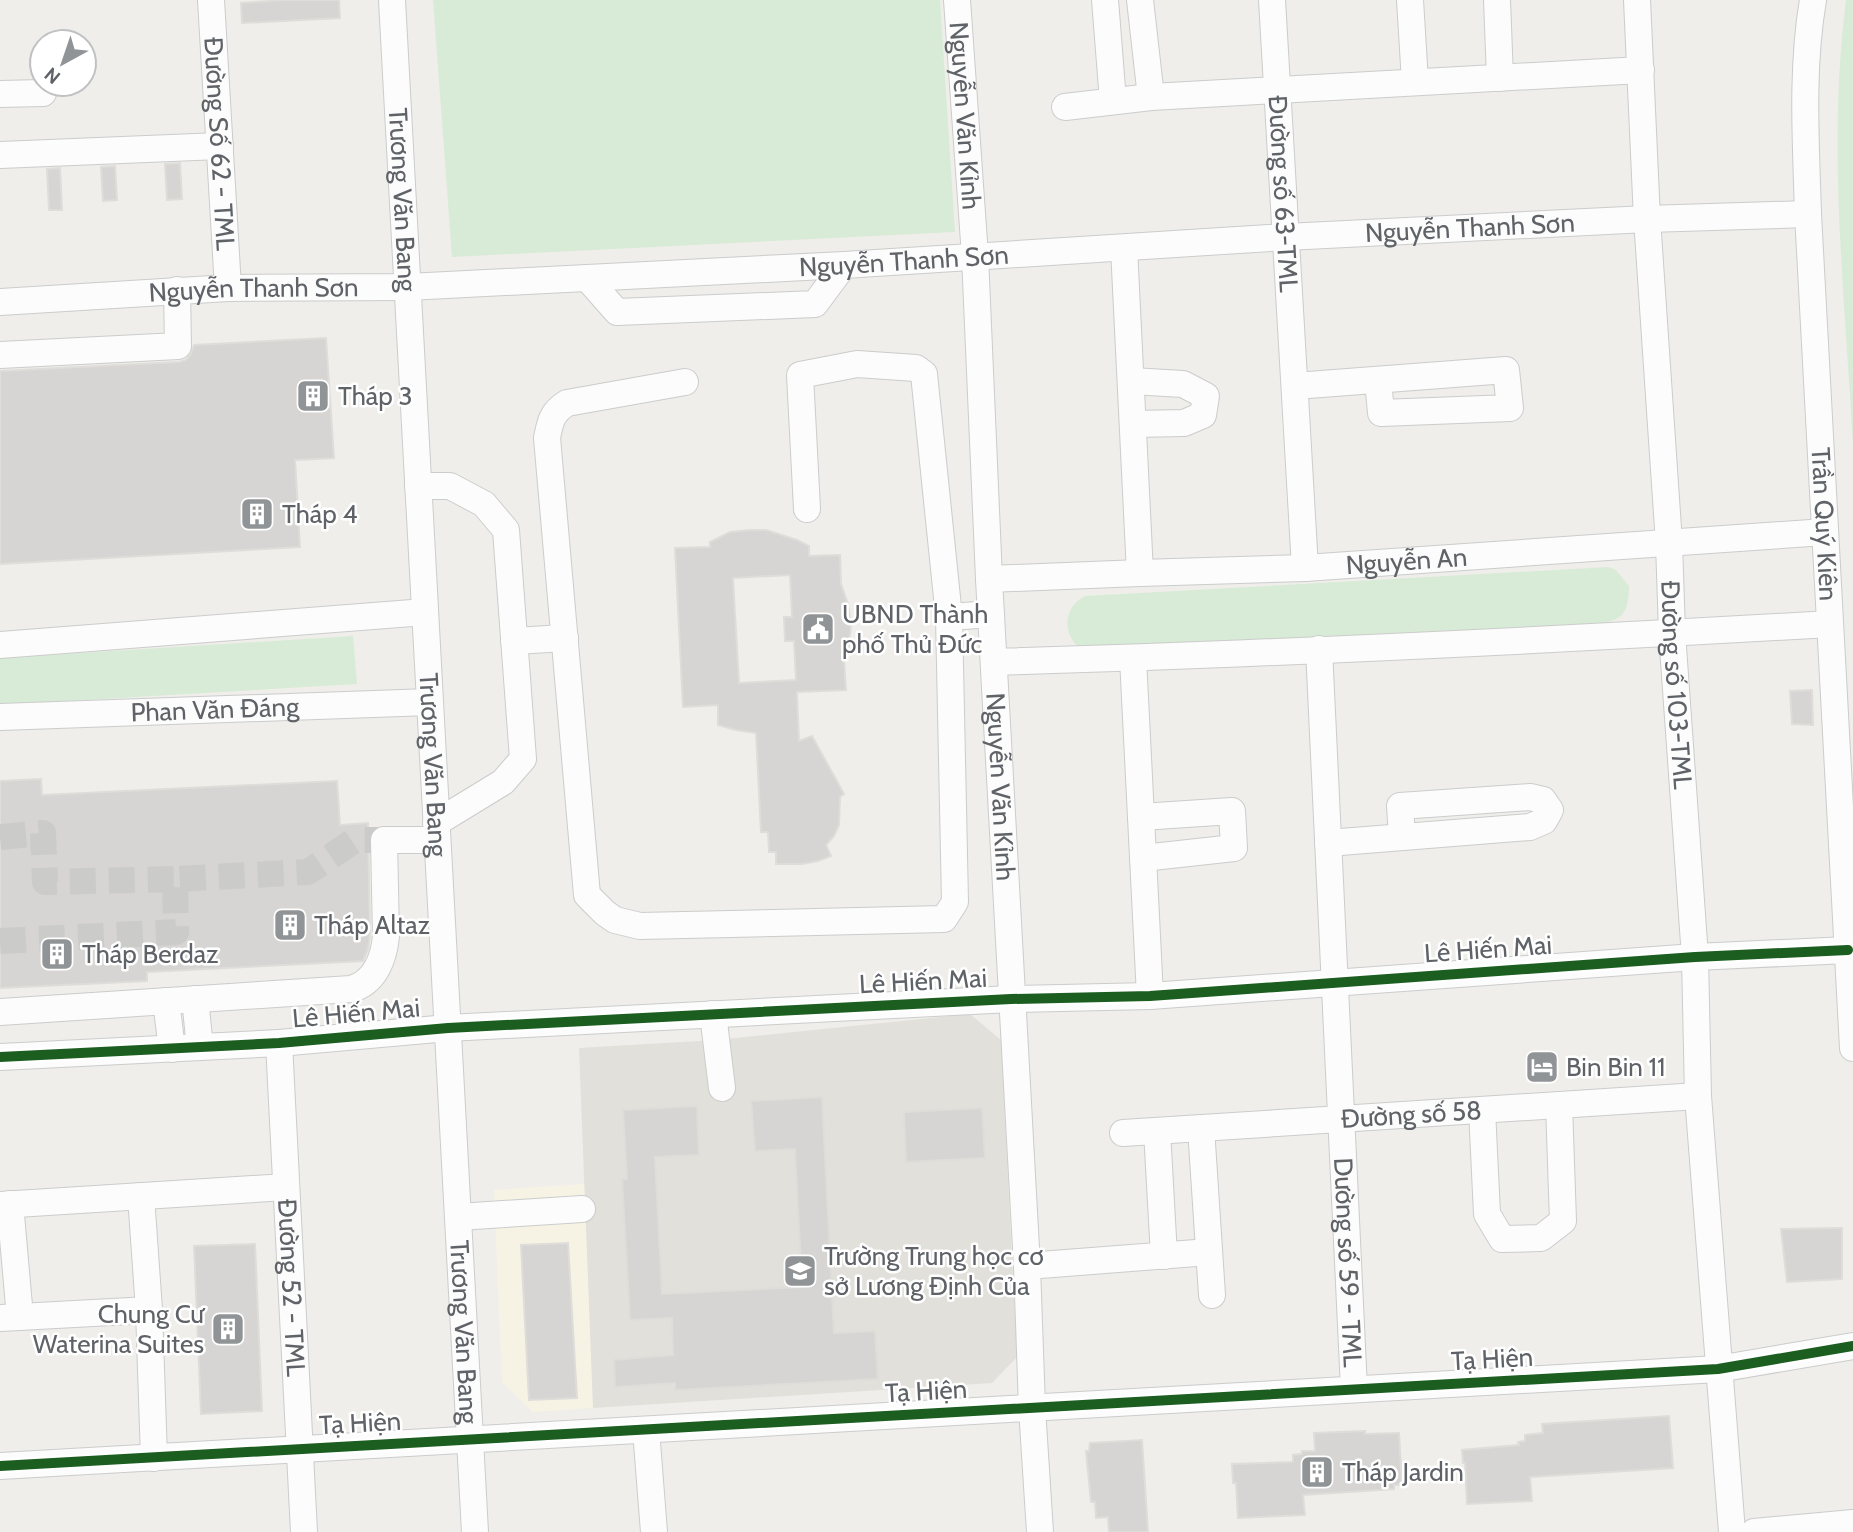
<svg xmlns="http://www.w3.org/2000/svg" width="1853" height="1532" font-family="Cabin,sans-serif">
  <style>
    .commercial { fill: #f7f3e4 }
    .education { fill: #e2e0da }
    .green { fill: #d8ebd6 }
    .building { fill: #d6d5d3; stroke: #deddd9; stroke-width: 2; fill-rule: evenodd }
    .lines { fill: none; stroke-linecap: round; stroke-linejoin: round }
    .minor-tunnel { stroke: #cbcbca; stroke-width: 26; stroke-dasharray: 26 13; stroke-linecap: butt }
    .minor-casing { stroke: #cbcccc; stroke-width: 28 }
    .minor { stroke: #fdfcfc; stroke-width: 26 }
    .cycleway-casing { stroke: #fff; stroke-width: 15 }
    .cycleway { stroke: #1b5e20; stroke-width: 10 }
    .labels { text-anchor: middle; dominant-baseline: central; stroke-width: 5; stroke-linejoin: round; paint-order: stroke }
    .street-label { font-size: 26px; fill: #5f6368; stroke: #fff }
    .poi-label { font-size: 26px; fill: #5f6368; stroke: #fff; text-anchor: start }
  </style>
  <rect width="100%" height="100%" fill="#efeeea"/>
  <path class="commercial" d="M585,1184L593,1408L533,1412L502,1382L494,1190Z"/>
  <path class="education" d="M970,1014L1001,1040L1017,1357L992,1383L593,1408L579,1048L716,1040Z"/>
  <path class="green" d="M433,0H940L955,232L452,257Z
    M1846,0H1853V445C1845,297 1827,148 1846,0Z
    M1608,567L1616,570L1629,586C1628,616 1623,620 1593,625L1078,647C1062,631 1064,607 1085,596Z
    M353,636L357,684L0,705V658Z"/>
  <path class="building" d="M284,0H339L340,18L242,23L241,3Z
    M180,163L182,199L167,200L165,164Z
    M115,166L117,200L103,201L101,167Z
    M60,168L62,210H49L47,169Z
    M326,338L334,458L295,460L300,547L0,564V371L179,362L186,360L191,354L194,345Z
    M750,530H766L797,540L809,546V556L840,555L841,584L848,604L851,625L849,645L844,660L846,690L797,692L799,741L812,736L844,794L840,797L839,825L834,836L826,845L831,856L818,861L802,864H776V852H769L768,832H761L756,733L736,730L718,725V705L683,707L675,548L710,547V542L730,532ZM790,575L792,617H784L785,641H794L796,680L739,683L733,578Z
    M1812,690L1813,725L1792,724L1790,691Z
    M41,779L42,795L337,781L340,825L368,823L370,935L368,949L363,961L147,972V981L0,988V781Z
    M822,1097L834,1333L875,1331L878,1379L675,1390V1383L615,1387L614,1360L673,1355L672,1318L630,1320L622,1179H627L623,1110L697,1106L699,1155L655,1157L662,1294L802,1287L795,1149L755,1151L751,1101Z
    M982,1108L985,1158L906,1162L904,1112Z
    M1842,1228V1279L1787,1282L1781,1229Z
    M568,1243L577,1398L529,1400L521,1245Z
    M255,1244L262,1411L201,1414L194,1246Z
    M1669,1416L1673,1468L1530,1477L1532,1501L1467,1504L1465,1463H1463L1462,1450L1519,1445L1518,1442L1525,1441V1435L1543,1433L1542,1424Z
    M1365,1431V1434L1399,1433L1402,1485H1394V1489L1303,1495L1305,1515L1238,1518L1236,1483H1233L1232,1464L1293,1462V1455L1302,1454V1451H1315L1314,1433Z
    M1142,1440L1148,1532H1109L1108,1517L1096,1518L1095,1502H1091L1086,1451H1089L1090,1443Z"/>
  <g class="lines">
    <path class="minor-tunnel" d="M0,837L43,833L45,882L175,879
      M0,941L176,932L175,879L308,872L355,840H384"/>
    <defs>
      <g id="minor">
        <path id="s1" d="M211,0L228,288"/>
        <path id="s2" d="M392,0L475,1532"/>
        <path id="s3" d="M957,0L975,256L989,579L1027,1266L1032,1408L1040,1532"/>
        <path d="M1105,0L1113,101"/>
        <path d="M1140,0L1151,97"/>
        <path id="s4" d="M1272,0L1305,568"/>
        <path d="M1410,0L1415,82"/>
        <path d="M1497,0L1500,78"/>
        <path id="s5" d="M1637,0L1647,219L1669,543L1672,633L1695,957L1698,1096L1732,1532"/>
        <path id="s6" d="M1813,0C1801,69 1806,144 1808,214L1853,1048"/>
        <path d="M0,94L43,93"/>
        <path d="M1065,107L1151,97L1641,70"/>
        <path d="M0,155L220,146"/>
        <path d="M1124,248L1140,573"/>
        <path d="M587,278L617,312L815,304L844,265"/>
        <path id="s7" d="M0,302L228,288L408,287L844,265L1286,237L1647,219L1808,214"/>
        <path d="M0,355L178,346L177,290"/>
        <path d="M1131,381L1183,384L1206,396L1203,415L1184,423L1133,424"/>
        <path d="M685,382L567,403C552,412 550,422 547,438L587,895L605,913L615,920L640,926L944,919L955,902L949,617L991,614"/>
        <path d="M1295,386L1506,370L1510,408L1381,413L1378,380"/>
        <path d="M418,486H450L484,504L506,530L523,759L503,782L436,823"/>
        <path d="M807,509L800,375L857,364L916,368L924,374L949,617"/>
        <path id="s8" d="M989,579L1140,573L1305,568L1825,532"/>
        <path d="M514,641L565,638"/>
        <path d="M0,645L425,612"/>
        <path id="s9" d="M1319,649L1354,1389"/>
        <path d="M1133,658L1150,996"/>
        <path d="M994,662C1273,654 1552,640 1830,624"/>
        <path id="s10" d="M0,717L430,702"/>
        <path d="M1141,817L1232,811L1234,848L1143,858"/>
        <path d="M1328,843L1530,827L1544,821L1550,810L1543,800L1530,797L1400,806L1402,837"/>
        <path d="M195,999L200,1047"/>
        <path d="M166,1001L172,1049"/>
        <path d="M0,1012L351,989C375,983 384,958 386,936L384,840H437"/>
        <path d="M713,1014L722,1088"/>
        <path id="s11" d="M279,1043L304,1532"/>
        <path d="M0,1057L279,1043L448,1028L1011,999L1150,996L1695,957L1848,950"/>
        <path d="M1482,1110L1487,1214L1502,1239L1541,1238L1563,1221L1559,1105"/>
        <path d="M1201,1128L1212,1295"/>
        <path d="M1157,1131L1164,1256"/>
        <path id="s12" d="M1123,1133L1698,1096"/>
        <path d="M141,1196L149,1310L154,1458"/>
        <path d="M10,1204L20,1317"/>
        <path d="M0,1205L286,1187"/>
        <path d="M458,1217L582,1209"/>
        <path d="M1027,1266L1209,1252"/>
        <path d="M0,1318L149,1310"/>
        <path d="M646,1430L654,1532"/>
        <path d="M0,1466L1718,1369L1853,1346"/>
        <path d="M1754,1532L1853,1523"/>
      </g>
    </defs>
    <use href="#minor" class="minor-casing"/>
    <use href="#minor" class="minor"/>
    <defs>
      <path id="cycleway" d="M0,1057L279,1043L448,1028L1011,999L1150,996L1695,957L1848,950
        M0,1466L1718,1369L1853,1346"/>
    </defs>
    <use href="#cycleway" class="cycleway-casing"/>
    <use href="#cycleway" class="cycleway"/>
  </g>
  <defs>
    <symbol id="building-square" viewBox="-11 -11 22 22"><rect x="-9" y="-9" width="18" height="18" rx="4" fill="#919496" stroke="#fff"/><path d="M-4-6H4V6H1V3H-1V6H-4ZM-2.5-4.3h1.7v1.8h-1.7ZM.8-4.3h1.7v1.8H.8ZM-2.5-1h1.7V.8h-1.7ZM.8-1h1.7V.8H.8Z" fill="#fff"/></symbol>
    <symbol id="civic-square" viewBox="-11 -11 22 22"><rect x="-9" y="-9" width="18" height="18" rx="4" fill="#919496" stroke="#fff"/><path d="M-.6-6.5H3V-4.5H.6V-3L4-1V1h2V6H-6V1h2V-1L-.6-3ZM-1.2 2.5V6h2.4V2.5Z" fill="#fff"/></symbol>
    <symbol id="hotel-square" viewBox="-11 -11 22 22"><rect x="-9" y="-9" width="18" height="18" rx="4" fill="#919496" stroke="#fff"/><path d="M-6-4.5h1.5V1H6V5H4.5V3h-9V5H-6ZM-4 0a1.8 1.8 0 1 1 3.6 0ZM.5 0V-2.5h3Q6-2.5 6 0Z" fill="#fff"/></symbol>
    <symbol id="school-square" viewBox="-11 -11 22 22"><rect x="-9" y="-9" width="18" height="18" rx="4" fill="#919496" stroke="#fff"/><path d="M0-5L7-2L0 1L-7-2ZM-4 1L0 2.5L4 1V4Q0 6-4 4Z" fill="#fff"/></symbol>
  </defs>
  <g fill-rule="evenodd">
    <use href="#building-square" x="294" y="377" width="38" height="38"/>
    <use href="#building-square" x="238" y="495" width="38" height="38"/>
    <use href="#civic-square" x="799" y="610" width="38" height="38"/>
    <use href="#building-square" x="271" y="906" width="38" height="38"/>
    <use href="#building-square" x="38" y="935" width="38" height="38"/>
    <use href="#hotel-square" x="1523" y="1048" width="38" height="38"/>
    <use href="#school-square" x="781" y="1252" width="38" height="38"/>
    <use href="#building-square" x="209" y="1310" width="38" height="38"/>
    <use href="#building-square" x="1298" y="1453" width="38" height="38"/>
  </g>
  <g class="labels">
    <g class="street-label">
      <text stroke="none"><textPath href="#s3" startOffset="116">Nguyễn Văn Kỉnh</textPath></text>
      <text stroke="none"><textPath href="#s1" startOffset="144">Đường Số 62 - TML</textPath></text>
      <text stroke="none"><textPath href="#s4" startOffset="194">Đường số 63-TML</textPath></text>
      <text stroke="none"><textPath href="#s2" startOffset="200">Trương Văn Bang</textPath></text>
      <text stroke="none"><textPath href="#s7" startOffset="1472">Nguyễn Thanh Sơn</textPath></text>
      <text stroke="none"><textPath href="#s7" startOffset="905">Nguyễn Thanh Sơn</textPath></text>
      <text stroke="none"><textPath href="#s7" startOffset="254">Nguyễn Thanh Sơn</textPath></text>
      <text stroke="none"><textPath href="#s6" startOffset="525">Trần Quý Kiên</textPath></text>
      <text stroke="none"><textPath href="#s8" startOffset="418">Nguyễn An</textPath></text>
      <text stroke="none"><textPath href="#s5" startOffset="686">Đường số 103-TML</textPath></text>
      <text stroke="none"><textPath href="#s10" startOffset="215">Phan Văn Đáng</textPath></text>
      <text stroke="none"><textPath href="#s2" startOffset="766">Trương Văn Bang</textPath></text>
      <text stroke="none"><textPath href="#s3" startOffset="788">Nguyễn Văn Kỉnh</textPath></text>
      <text transform="translate(1488 949) rotate(-4)">Lê Hiến Mai</text>
      <text transform="translate(923 981) rotate(-3)">Lê Hiến Mai</text>
      <text transform="translate(356 1013) rotate(-5)">Lê Hiến Mai</text>
      <text stroke="none"><textPath href="#s12" startOffset="289">Đường số 58</textPath></text>
      <text stroke="none"><textPath href="#s9" startOffset="614">Dường số 59 - TML</textPath></text>
      <text stroke="none"><textPath href="#s11" startOffset="245">Đường 52 - TML</textPath></text>
      <text stroke="none"><textPath href="#s2" startOffset="1334">Trương Văn Bang</textPath></text>
      <text transform="translate(1492 1359) rotate(-3)">Tạ Hiện</text>
      <text transform="translate(926 1391) rotate(-3)">Tạ Hiện</text>
      <text transform="translate(360 1423) rotate(-3)">Tạ Hiện</text>
    </g>
    <g class="poi-label">
      <text x="338" y="396">Tháp 3</text>
      <text x="282" y="514">Tháp 4</text>
      <text x="842" y="614">UBND Thành<tspan x="842" dy="30">phố Thủ Đức</tspan></text>
      <text x="314" y="925">Tháp Altaz</text>
      <text x="82" y="954">Tháp Berdaz</text>
      <text x="1566" y="1067">Bin Bin 11</text>
      <text x="824" y="1256">Trường Trung học cơ<tspan x="824" dy="30">sở Lương Định Của</tspan></text>
      <text x="204" y="1314" text-anchor="end">Chung Cư<tspan x="204" dy="30">Waterina Suites</tspan></text>
      <text x="1342" y="1472">Tháp Jardin</text>
    </g>
  </g>
  <g transform="translate(63 63) rotate(220)"><circle r="33" fill="#ffffff" stroke="#bfc1c3" stroke-width="2"/>
  <path d="M0-5L12 26L0 18L-12 26Z" fill="#919496"/>
  <text y="-10" font-size="19" font-weight="bold" text-anchor="middle" fill="#5f6368">N</text>
  </g>
</svg>
